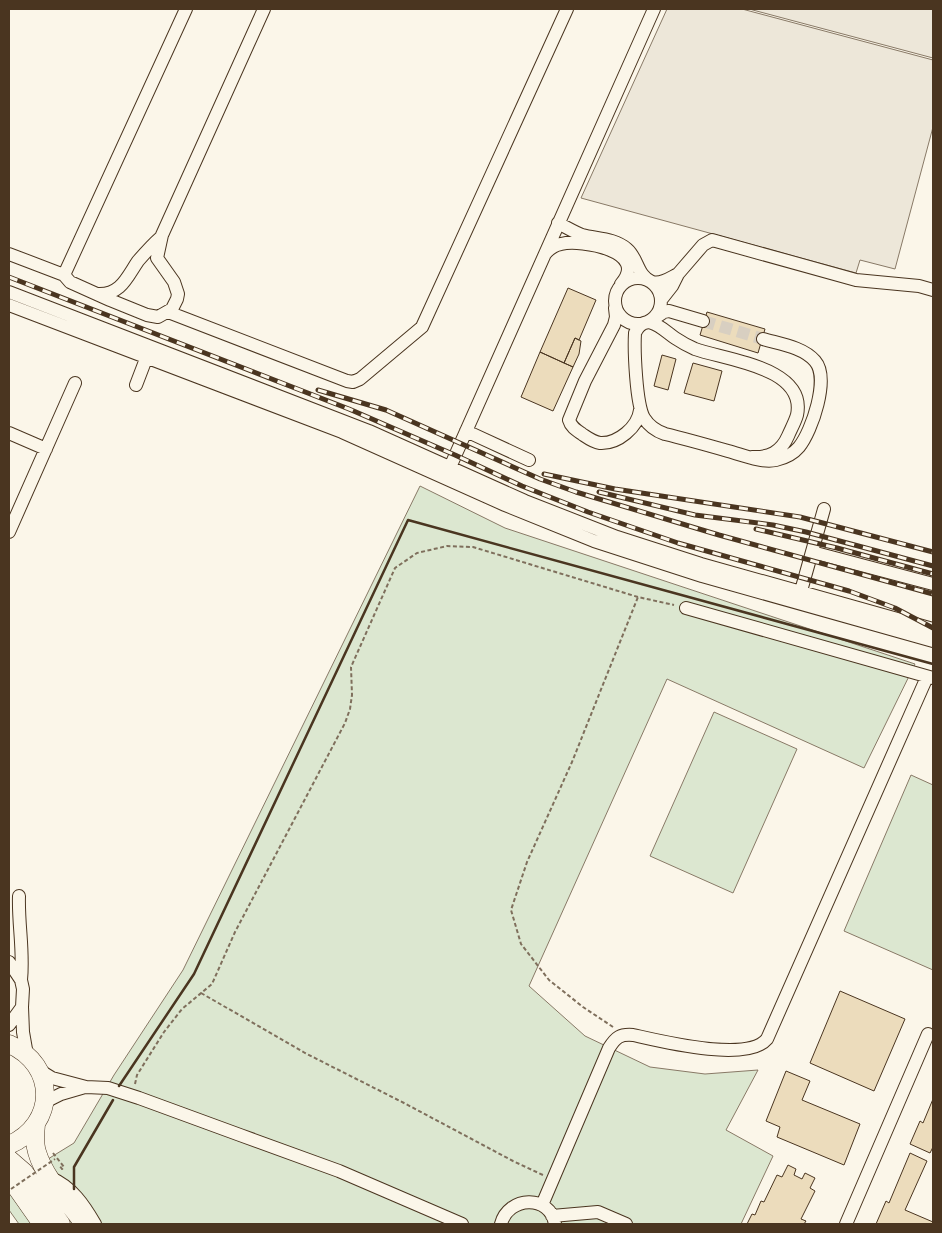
<svg xmlns="http://www.w3.org/2000/svg" width="942" height="1233" font-family="Inter,sans-serif">
  <style>
    .green { fill: #dce7d0; stroke: #887966 }
    .parking { fill: #ede7d9; stroke: #887966 }
    .building { fill: #ecdcbc; stroke: #4a3520 }
    .lines { fill: none; stroke-linecap: round; stroke-linejoin: round }
    .minor-tunnel { stroke: #d8cfc1; stroke-width: 12; stroke-dasharray: 12 6; stroke-linecap: butt }
    .minor-casing { stroke: #4a3520; stroke-width: 14 }
    .highway-casing { stroke: #4a3520; stroke-width: 19 }
    .path { stroke: #7f6f5c; stroke-width: 2; stroke-dasharray: 4 2.5; stroke-linecap: butt }
    .minor { stroke: #fbf6e9; stroke-width: 12 }
    .highway { stroke: #fbf6e9; stroke-width: 18 }
    .rail-casing { stroke: #4a3520; stroke-width: 5 }
    .rail { stroke: #fbf6e9; stroke-width: 3; stroke-dasharray: 9; stroke-linecap: butt }
    .path-bridge { stroke: #7f6f5c; stroke-width: 2; stroke-dasharray: 4 2.5; stroke-linecap: butt }
    .wall { stroke: #4a3520; stroke-width: 2.5 }
  </style>
  <rect width="100%" height="100%" fill="#fbf6e9"/>
  <path class="green" d="M420,486L505,528L915,664L864,768L667,679L529,986L585,1036L650,1067L705,1074L758,1070L726,1130L773,1156L741,1224H19L9,1210V1183L74,1143L114,1075L183,970Z
    M714,712L797,749L733,893L650,856Z
    M911,775L933,785V970L844,931Z"/>
  <path class="parking" d="M667,9H742L933,60V127L895,269L860,260L856,273L581,198Z
    M749,9H933V58Z"/>
  <path class="building" d="M568,288L596,300L579,340L575,338L564,363L540,352Z
    M707,312L765,329L758,353L700,335Z
    M575,338L581,341L579,354L573,367L564,363Z
    M540,352L573,367L553,411L521,397Z
    M662,355L676,359L668,390L654,386Z
    M693,363L722,371L714,401L684,393Z
    M840,991L905,1019L874,1091L810,1063Z
    M786,1071L810,1081L802,1100L860,1124L844,1165L777,1137L780,1127L766,1121Z
    M933,1099V1147L930,1153L910,1144L920,1121L923,1123Z
    M910,1153L927,1161L905,1210L933,1222V1224H876L886,1201L889,1203Z
    M788,1165L796,1169L794,1175L802,1179L805,1173L815,1178L810,1188L815,1191L801,1219L806,1221L804,1224H747L752,1214L755,1215L761,1201L764,1202L777,1175L782,1177Z"/>
  <g class="lines">
    <path class="minor-tunnel" d="M703,321L763,339"/>
    <defs>
      <path id="minor" d="M558,223C566,227 574,232 582,235C597,239 614,238 627,249C638,258 637,276 652,282C661,285 670,278 678,274L672,286L661,300
        M9,254L64,275L186,9
        M545,254C549,249 554,245 561,244C581,239 650,251 621,284
        M678,274L703,245L712,240L856,280L919,286L933,290
        M64,275L70,282L110,300L147,315L158,317L172,309L177,299L178,294L174,282L157,258L162,235L264,9
        M615 301a23 23 0 1 1 46 0a23 23 0 1 1-46 0Z
        M9,292L369,431L525,501L617,537L701,564L933,629
        M98,294C121,295 127,277 138,261C145,253 152,245 160,238
        M9,305L342,432L505,505L594,541L702,576L933,641
        M615,308L616,317L614,325L585,381L569,420C571,427 576,430 582,434C588,438 593,442 600,443C618,444 638,427 640,410
        M168,312L347,381L353,382L360,379L422,327L567,9
        M655,318L664,312L669,311L703,321
        M136,385L149,351
        M466,431L529,460
        M9,433L46,449
        M752,457C769,458 781,452 788,436C791,429 795,422 797,415C807,367 725,360 695,349C688,346 681,342 675,338C663,330 646,310 635,333C634,350 636,404 644,418C649,426 656,431 665,434C686,439 707,445 728,451C743,455 761,463 776,460C785,458 794,453 799,447C812,431 830,378 815,361C803,347 780,344 763,339
        M447,474L654,9
        M9,532L75,383
        M812,552L933,584
        M799,598L824,509
        M686,608L933,678
        M19,896C18,924 24,951 21,980
        M9,962L21,980L23,989L22,1007L23,1032L27,1055
        M9,1025L22,1007
        M39,1070L52,1078L86,1087L108,1088L139,1098L240,1135L339,1171L462,1224
        M45,1102L61,1094L85,1087
        M51,1178C72,1187 84,1205 95,1224
        M542,1205L609,1048C616,1037 620,1034 633,1035C660,1041 747,1063 767,1039L927,677
        M552,1216L598,1212L626,1224
        M501,1224C508,1196 550,1194 555,1224
        M846,1224L928,1034"/>
      <path id="highway" d="M9,1044C57,1065 57,1124 9,1145
        M36,1124C35,1134 34,1143 37,1152C44,1177 69,1203 84,1224
        M9,1159L24,1172L61,1224
        M9,1177L42,1224"/>
    </defs>
    <use href="#minor" class="minor-casing"/>
    <use href="#highway" class="highway-casing"/>
    <path class="path" d="M201,993L305,1053L404,1103L513,1161L543,1175
      M613,1027L583,1007L549,980L521,944L511,910L527,862L572,762L638,597
      M135,1084L137,1075L164,1032L182,1009L212,984L235,932L345,723L350,709L352,695L351,667L395,568L417,553L447,546L473,547L638,597L674,605
      M53,1153L64,1167L62,1169L59,1165"/>
    <use href="#minor" class="minor"/>
    <use href="#highway" class="highway"/>
    <defs>
      <path id="rail" d="M9,277L349,409L455,455L522,486L588,512L678,543L849,591L895,608L933,628
        M318,390L386,410L540,479L576,492L719,535L933,594
        M544,474L615,489L800,517L933,552
        M599,492L695,515L773,525L806,532L933,566
        M756,529L837,548L933,574"/>
    </defs>
    <use href="#rail" class="rail-casing"/>
    <use href="#rail" class="rail"/>
    <path class="path-bridge" d="M11,1189L55,1159"/>
    <path class="wall" d="M119,1086L194,974L408,520L933,664
      M74,1189V1167L113,1100"/>
  </g>
  <rect width="942" height="1233" fill="none" stroke="#4a3520" stroke-width="20"/>
</svg>
